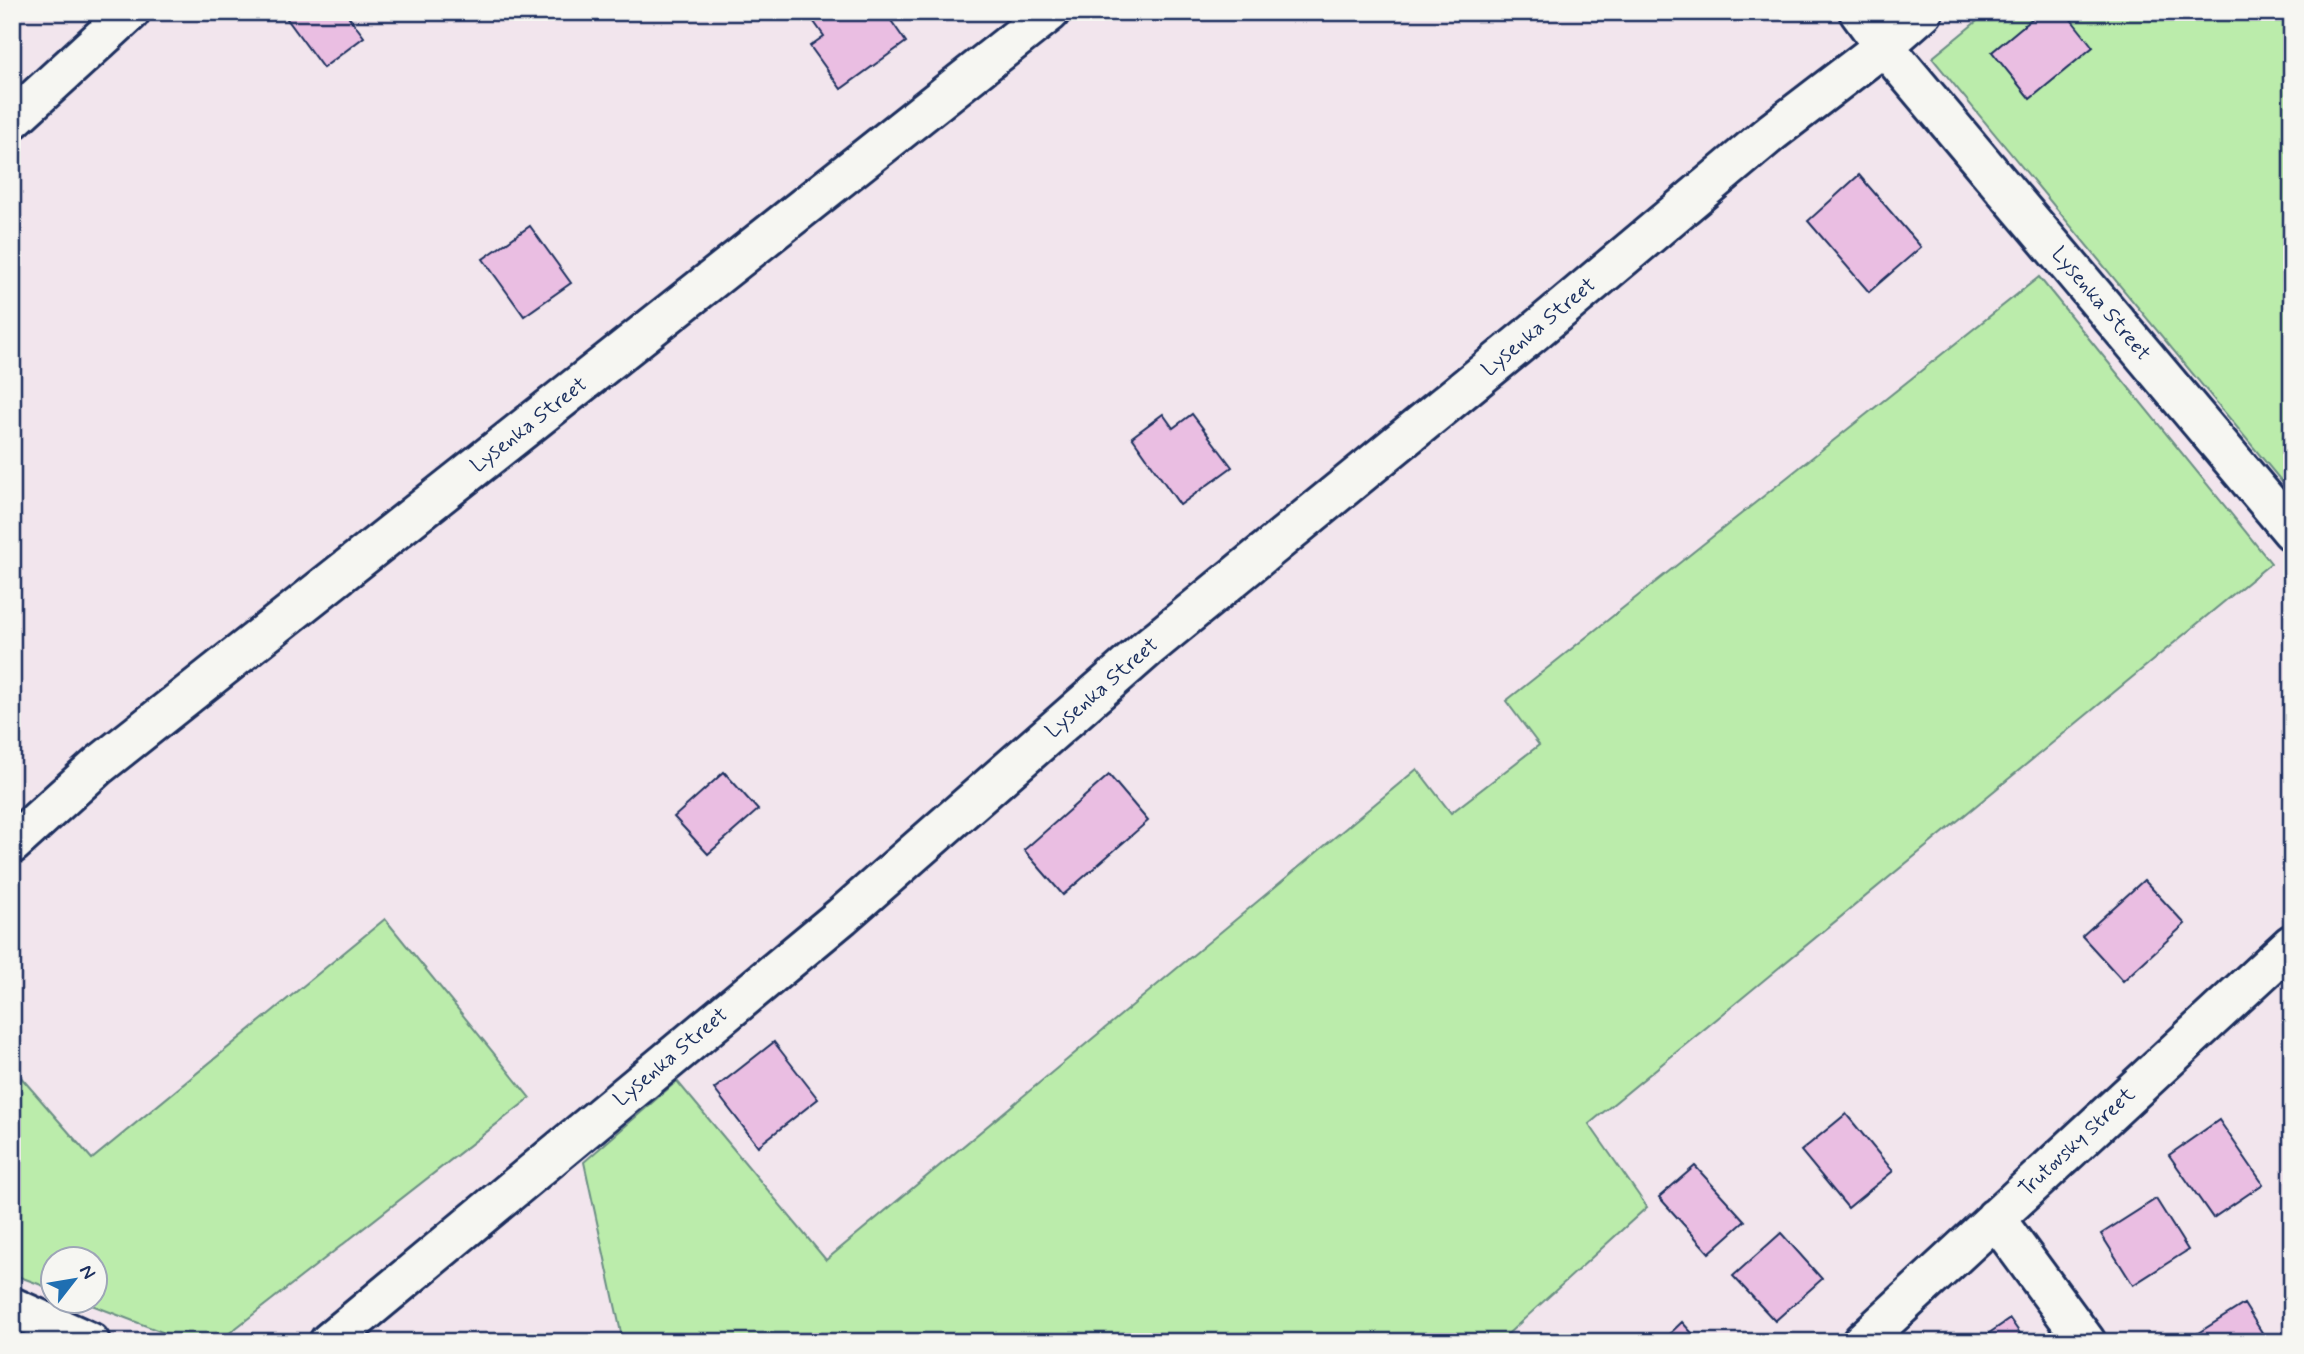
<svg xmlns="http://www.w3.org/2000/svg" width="2304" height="1354" font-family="Mynerve,sans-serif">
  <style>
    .green { fill: #bbecab; stroke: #6b8e84; stroke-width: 2 }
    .building { fill: #eabee2; stroke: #1b2f5e; stroke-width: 2 }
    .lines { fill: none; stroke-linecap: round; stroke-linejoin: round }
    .minor-casing { stroke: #1b2f5e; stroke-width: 44 }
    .minor { stroke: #f6f6f2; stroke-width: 38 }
    .labels { text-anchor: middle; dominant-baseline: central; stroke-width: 7; stroke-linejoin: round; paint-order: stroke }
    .street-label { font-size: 21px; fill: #1b2f5e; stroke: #f6f6f2 }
  </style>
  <rect width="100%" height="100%" fill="#f2e5ed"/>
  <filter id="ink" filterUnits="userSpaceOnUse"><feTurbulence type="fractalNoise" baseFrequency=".0143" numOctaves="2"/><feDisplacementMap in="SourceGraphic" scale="14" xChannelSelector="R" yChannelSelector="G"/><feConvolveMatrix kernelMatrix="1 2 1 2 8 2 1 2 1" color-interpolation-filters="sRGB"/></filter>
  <g filter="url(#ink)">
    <path class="green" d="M1988,12H2292V494L1932,58Z
      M2039,277L2271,563L1589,1124L1647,1207L1499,1342H623L584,1162L677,1081L826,1260L1417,769L1451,813L1539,745L1506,701Z
      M385,919L530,1098L218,1342H188L84,1302H94V1260H52V1289L12,1274V1067L92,1159Z"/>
    <path class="building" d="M282,12H345L364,37L323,68Z
      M807,12H885L906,42L841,89L810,46L824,36Z
      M2040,12H2065L2093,47L2030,99L1992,52Z
      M1859,175L1921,247L1869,292L1808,221Z
      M530,226L571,283L524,316L483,259Z
      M1163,414L1173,428L1192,414L1232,467L1180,505L1132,437Z
      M724,772L758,810L708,854L674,817Z
      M1109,775L1148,821L1063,895L1024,850Z
      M2144,880L2185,924L2123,981L2082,936Z
      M774,1042L818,1099L758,1146L714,1089Z
      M2292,1047V1063L2285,1052Z
      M1846,1114L1893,1171L1848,1208L1801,1151Z
      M2219,1120L2263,1184L2213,1218L2169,1155Z
      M1695,1166L1745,1221L1709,1253L1659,1197Z
      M2156,1199L2188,1250L2133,1285L2101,1234Z
      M1781,1233L1822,1279L1775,1321L1733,1276Z
      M2244,1304L2268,1342H2184Z
      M2010,1319L2026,1342H1976Z
      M1682,1322L1700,1342H1661Z"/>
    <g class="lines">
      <defs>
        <path id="minor" d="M1859,12L1884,46L2292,531
          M12,120L130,12
          M12,844L98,766L1050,12
          M1995,1218L2086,1342
          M12,1307L90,1342
          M329,1342L842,916L1150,646L1534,332L1772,132L1884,46L1923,12
          M1862,1342L2292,944"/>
      </defs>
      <use href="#minor" class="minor-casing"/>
      <use href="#minor" class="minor"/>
    </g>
  </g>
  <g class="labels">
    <g class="street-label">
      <text transform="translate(2101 304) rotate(50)">Lysenka Street</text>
      <text transform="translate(1539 327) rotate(-40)">Lysenka Street</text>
      <text transform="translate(529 425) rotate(-38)">Lysenka Street</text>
      <text transform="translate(1102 688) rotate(-41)">Lysenka Street</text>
      <text transform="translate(671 1057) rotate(-40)">Lysenka Street</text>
      <text transform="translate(2077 1142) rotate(-43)">Trutovsky Street</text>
    </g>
  </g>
  <rect width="2304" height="1354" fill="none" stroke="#f6f6f2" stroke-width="42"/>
  <rect x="21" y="21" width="2262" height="1312" fill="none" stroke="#1b2f5e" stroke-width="2.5" filter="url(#ink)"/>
  <g transform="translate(74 1280) rotate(59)"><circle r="33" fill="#f6f6f2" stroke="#9ea6b7" stroke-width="2"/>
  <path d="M0-5L12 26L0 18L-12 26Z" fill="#1f6fb2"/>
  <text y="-10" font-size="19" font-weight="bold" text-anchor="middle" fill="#1b2f5e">N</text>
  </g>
</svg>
